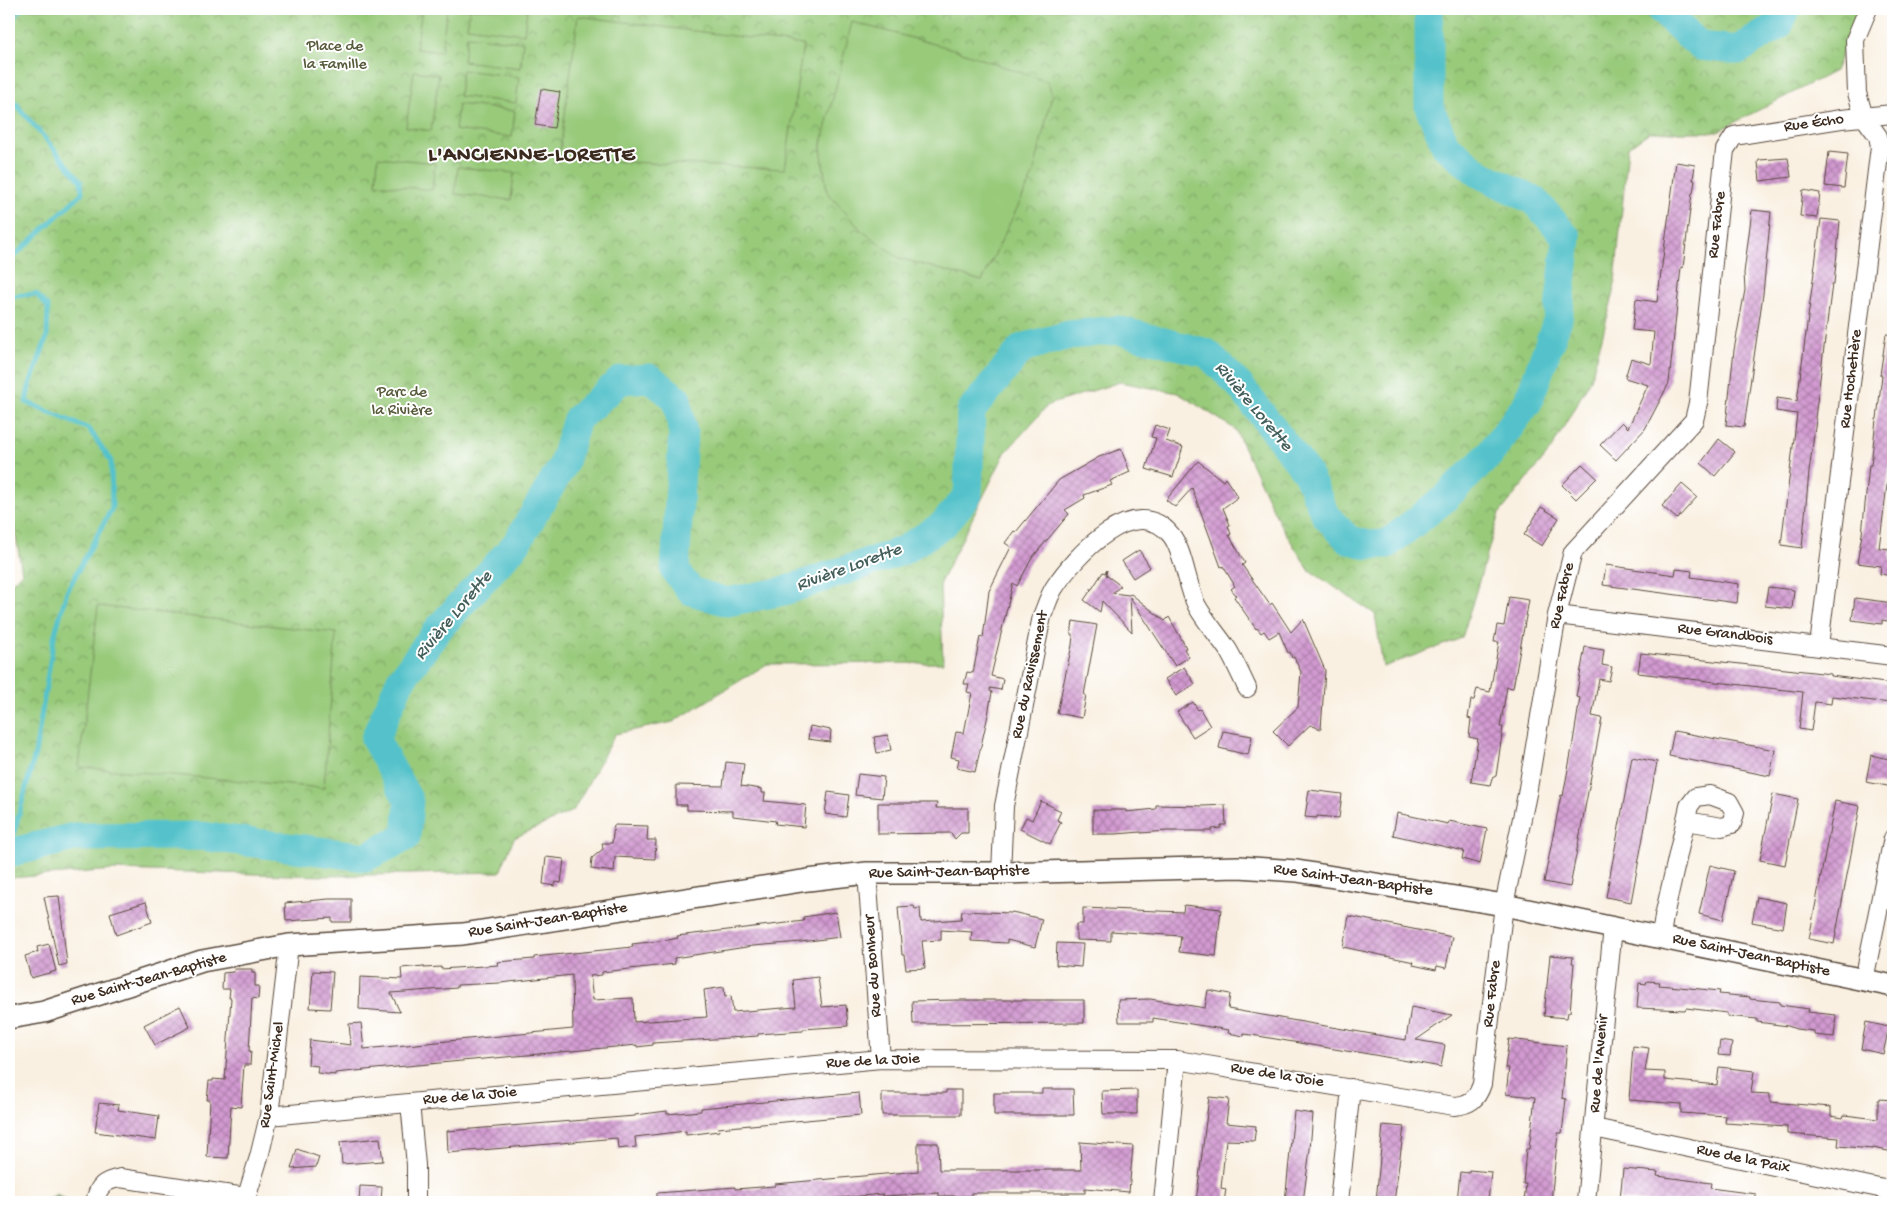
<svg xmlns="http://www.w3.org/2000/svg" width="1902" height="1211" font-family="'Gochi Hand',sans-serif">
  <style>
    .forest { fill: url(#forest-firs); stroke: #5a6c44 }
    .park { fill: url(#park-crowns); stroke: #6a7a4c }
    .garden { fill: #98ca7a; stroke: #6a7a4c }
    .lines { fill: none; stroke-linecap: round; stroke-linejoin: round }
    .stream { stroke: #55c2cb; stroke-width: 5 }
    .river { stroke: #55c2cb; stroke-width: 29 }
    .building { fill: url(#building-cross-hatch) }
    .minor-casing { stroke: #58483b; stroke-width: 20 }
    .tertiary-casing { stroke: #58483b; stroke-width: 24 }
    .minor { stroke: #fff; stroke-width: 18 }
    .tertiary { stroke: #fff; stroke-width: 21 }
    .labels { text-anchor: middle; dominant-baseline: central; stroke-width: 4; stroke-linejoin: round; paint-order: stroke }
    .park-label { font-size: 16px; fill: #575a3a; stroke: #fff }
    .street-label { font-size: 16px; fill: #3b2a1e; stroke: #fff }
    .water-label { font-size: 18px; font-style: italic; fill: #445f5b; stroke: #fff }
    .district-label { font-size: 21px; font-weight: bold; letter-spacing: 1px; fill: #3b2a1e; stroke: #fff }
  </style>
  <defs>
    <pattern id="forest-firs" width="22" height="20" patternUnits="userSpaceOnUse" patternTransform="scale(1.25)"><rect width="22" height="20" fill="#7aae6a"/><path d="M5 1l3.5 6h-7zM16 11l3.5 6h-7z" fill="#658e57"/></pattern>
    <pattern id="park-crowns" width="20" height="18" patternUnits="userSpaceOnUse" patternTransform="scale(1.25)"><rect width="20" height="18" fill="#98ca7a"/><path d="M2 6a3 3 0 1 1 6 0M12 15a3 3 0 1 1 6 0" fill="none" stroke="#7da463"/></pattern>
    <pattern id="building-cross-hatch" width="8" height="8" patternUnits="userSpaceOnUse" patternTransform="scale(1.25)"><rect width="8" height="8" fill="#d29ad1"/><path d="M0 0l8 8M0 8l8-8" fill="none" stroke="#ac7ea9"/></pattern>
  </defs>
  <rect width="100%" height="100%" fill="#fff"/>
  <filter id="ink" filterUnits="userSpaceOnUse"><feTurbulence type="fractalNoise" baseFrequency=".02" numOctaves="2"/><feDisplacementMap in="SourceGraphic" scale="10" xChannelSelector="R" yChannelSelector="G"/><feConvolveMatrix kernelMatrix="1 2 1 2 8 2 1 2 1" color-interpolation-filters="sRGB"/></filter>
  <filter id="wash" filterUnits="userSpaceOnUse"><feTurbulence type="fractalNoise" baseFrequency=".0096" numOctaves="4" result="noise"/><feDisplacementMap in="SourceGraphic" scale="20" xChannelSelector="R" yChannelSelector="G"/><feGaussianBlur stdDeviation="1.12" result="paint"/><feColorMatrix in="noise" values="0 0 0 0 0 0 0 0 0 0 0 0 0 0 0 0 0 1.4 0 .05"/><feComposite in="paint" operator="in"/></filter>
  <g filter="url(#wash)">
    <rect width="100%" height="100%" fill="#f9f0e1"/>
    <path class="forest" d="M57,1194L68,1202H43Z"/>
    <path class="park" d="M9,9H1860L1835,71L1716,132H1650L1628,147L1614,292L1591,379L1550,451L1499,514L1462,638L1383,667L1375,614L1309,570L1280,524L1235,429L1178,393L1120,382L1048,405L1005,453L940,583L943,663L767,664L673,722L615,734L573,811L514,838L500,872L325,876L115,870L9,878V585L22,573L9,494Z"/>
    <path class="garden" d="M422,9H447L441,52L416,49Z
      M470,9H527L524,34L467,27Z
      M578,16L803,45L785,169L559,159Z
      M852,22L953,49L1048,82L1052,95L1033,175L982,281L899,258L861,230L827,192L821,146Z
      M467,36L523,42L520,68L463,61Z
      M462,70L519,77L516,103L459,96Z
      M414,71L439,75L431,131L406,127Z
      M458,104L515,111L512,137L455,130Z
      M378,157L435,163L432,190L376,184Z
      M458,167L514,173L511,200L455,194Z
      M98,606L336,633L324,788L79,767Z"/>
    <g class="lines">
      <path class="stream" d="M9,25L17,12L22,9
        M9,96L81,181L82,193L9,261
        M9,109L18,105
        M9,296L36,294L48,307L47,337L29,387L26,402L89,429L111,461L112,508L67,591L54,637L35,754L9,851"/>
      <path class="river" d="M1660,9L1700,46L1738,50L1779,25L1786,9
        M9,853L74,837L201,836L366,857L406,837L409,801L375,739L400,681L440,627L516,544L563,465L577,419L621,380L650,378L677,399L683,434L675,571L691,591L727,602L784,591L902,551L943,525L968,495L971,411L1022,348L1069,335L1117,330L1207,353L1240,386L1307,473L1326,516L1348,539L1367,545L1387,544L1442,501L1489,455L1528,402L1558,319L1567,238L1535,201L1480,174L1446,146L1429,107V9"/>
    </g>
    <g id="blocks">
      <path class="building" d="M541,89L560,92L554,128L535,125Z
        M1829,152L1848,154L1844,188L1825,186Z
        M1788,158L1791,177L1760,181L1758,162L1759,160Z
        M1676,162L1695,165L1693,180H1695L1693,193H1692L1683,268L1681,267L1669,383L1645,429L1616,460L1600,445L1622,422L1628,428L1648,385L1625,378L1631,358L1651,364L1654,332L1632,330L1636,299L1657,302Z
        M1803,190L1820,193L1817,218L1800,216Z
        M1752,210L1771,212L1763,294L1744,427L1726,425L1734,350L1745,290L1744,273Z
        M1821,219L1840,221L1834,284H1832L1815,418L1816,420L1809,472L1802,548L1781,545L1797,414L1776,411L1777,398L1797,401Z
        M1886,334L1893,335V438L1879,548L1891,549L1890,560H1893V576L1880,574L1881,566L1857,563L1862,534L1869,465H1871L1876,419H1877L1882,375H1880Z
        M1155,425L1170,430L1166,441L1183,447L1173,477L1146,469L1156,438L1151,437Z
        M1719,439L1735,452L1715,476L1701,463Z
        M1121,449L1130,472L1110,481L1112,485L1084,495L1085,498L1065,510L1069,514L1032,558L1017,586L1013,583L991,676L1003,679L1001,690L990,688V691L992,692L988,715L975,772L957,768L959,759L951,757L956,732L964,733L972,693L967,692L969,684H964L967,672L973,673L980,637L983,638L989,591L1011,547L1005,543L1014,531L1016,532L1059,480L1099,457Z
        M1198,461L1223,481L1225,478L1238,497L1223,508L1230,525L1228,526L1231,534L1229,535L1245,563L1242,565L1270,605L1272,603L1291,632L1303,619L1325,670L1321,729L1310,725L1288,746L1273,731L1298,707L1301,672L1294,657L1292,658L1290,652L1288,653L1279,632L1269,638L1264,631L1261,633L1257,628L1256,629L1234,597L1236,595L1231,589L1235,586L1223,566L1221,567L1192,488L1175,507L1166,500Z
        M1582,464L1597,478L1576,499L1562,485Z
        M1682,484L1697,497L1677,519L1662,506Z
        M1541,507L1559,518L1542,546L1524,535Z
        M1139,550L1150,567L1133,578L1122,561Z
        M1606,565L1675,575L1676,569L1692,571L1691,577L1739,584L1737,603L1603,585Z
        M1107,570L1106,575L1121,586L1112,593L1129,595L1131,594L1165,621L1169,617L1182,640L1186,648L1184,649L1189,657L1175,666L1130,597L1132,632L1102,601L1100,612L1084,600L1091,590L1090,589H1092L1103,572L1105,573Z
        M1768,587L1794,590L1792,609L1765,606Z
        M1509,597L1529,600L1513,688L1507,687L1500,727H1503L1499,756L1496,776L1492,778L1490,785L1471,782L1478,739L1469,737L1471,719L1468,718L1471,700H1474L1477,689L1490,692L1499,642H1494L1497,625L1504,626Z
        M1855,598L1893,603V622L1882,620V624L1852,620Z
        M1073,621L1097,625L1084,695H1086L1082,718L1057,713L1072,645L1073,635H1071Z
        M1585,647L1604,650L1602,665L1612,667L1609,681L1599,679L1592,716L1602,718L1570,887L1544,882L1561,795L1563,796L1572,748L1580,698L1576,697Z
        M1641,653L1831,674V676L1893,684L1890,703L1832,696L1831,704L1815,702L1811,731L1799,729L1803,692L1638,673Z
        M1184,667L1195,684L1176,696L1165,679Z
        M1193,702L1198,710L1200,709L1210,726L1193,737L1177,712Z
        M810,726L831,730L830,742L808,739Z
        M1223,731L1252,736L1248,755L1219,748Z
        M1674,731L1775,750L1770,776L1669,756Z
        M888,735L891,750L877,753L874,737Z
        M1871,755L1893,760V787L1866,782Z
        M1632,757L1657,762L1631,902L1606,897Z
        M726,762L744,764L741,786L762,789V793H765L764,801L806,805L804,827L775,824L776,821L733,816V811L687,810V805H676V785L723,786Z
        M858,774L884,777L882,798L855,795Z
        M1309,790L1342,794L1339,818L1317,816V818L1305,817Z
        M828,792L849,795L846,817L825,814Z
        M1773,794L1798,799L1785,865L1760,860Z
        M1041,801L1061,811L1057,820L1061,822L1050,844L1020,829L1026,817L1032,820Z
        M1835,801L1860,806L1834,944L1809,939Z
        M878,803H937L936,808H968V833H961L955,839L951,833L878,834Z
        M1156,805L1204,806L1225,805L1226,825H1221V828L1212,829V831H1167L1141,833V832L1116,834H1093V810H1126V812L1156,809Z
        M1397,813L1448,824L1449,821L1487,829L1480,864L1462,859L1464,851L1393,835Z
        M614,825L648,826L647,840H656L655,859L615,857L614,872L591,869L592,858L603,849L602,843H612Z
        M546,857L564,859L561,883L556,882L555,886L543,884Z
        M1710,865L1734,871L1723,920L1699,914Z
        M59,896L67,964L59,966L44,897Z
        M1757,897L1787,903L1783,928L1752,922Z
        M329,899H351V922H332V918L286,921L285,903Z
        M146,902L152,922L116,935L110,913Z
        M1184,905L1221,909L1216,956L1179,952L1181,936L1111,931V941L1076,940V924H1083V908L1183,912Z
        M914,906L915,909L920,908L921,922L961,919L962,911L1011,913L1012,912L1042,919L1035,947L1007,940V943L971,941L972,932L941,930V940L922,941L925,968L906,969L904,955H902L898,907Z
        M836,912L840,937L801,942L753,946L674,958L675,964L602,972V975L590,976L593,1000L633,998L634,1022L707,1017L704,990L724,987L725,997L731,996L733,1012L796,1007L793,980L818,977L822,1007L846,1005L848,1026L803,1029V1031L758,1034V1036L653,1043V1045L637,1047V1045L396,1067L335,1073V1075L317,1073L318,1066L308,1065L310,1040L351,1045L349,1024L361,1023L364,1049L573,1029L572,975L500,983L457,985V988L391,993L400,1012L359,1009L360,977L402,979L401,968L424,966V968L441,967V969L498,965L497,962L534,959V957L633,947L632,944L668,940L678,938L677,936L804,921L803,917Z
        M1349,916L1452,937L1446,968L1437,966L1436,970L1413,965L1414,962L1343,947Z
        M1057,943L1083,944L1081,967L1056,965Z
        M49,944L56,971L31,978L25,956L38,952L37,947Z
        M1550,955L1573,957L1572,963H1574L1570,1012H1568L1567,1018L1544,1016Z
        M234,969H252V973H255V986H259L258,999L252,998L249,1051H251L250,1065H244L241,1107L231,1106L228,1158L207,1157L210,1100H207L209,1081H213V1079L225,1080L231,998H229L230,989H222L223,973L233,972Z
        M313,971L333,972L330,1009L310,1008Z
        M1647,981L1660,982L1659,985L1720,991L1719,994L1750,997V999L1780,1002V1005L1809,1009L1808,1012L1836,1015L1834,1037L1814,1035V1031L1796,1029L1788,1026L1757,1022V1019L1727,1016V1013L1686,1008L1685,1010L1637,1008L1639,983L1646,984Z
        M1208,990L1230,994L1228,1009L1406,1040L1411,1007L1452,1015L1416,1040L1445,1045L1441,1067L1352,1051V1052L1258,1036L1244,1034V1036L1228,1033L1229,1030L1153,1018V1022H1119L1118,1000L1150,999L1205,1008Z
        M957,1000H1084V1023L913,1024L912,1001Z
        M180,1006L190,1027L155,1045L144,1025Z
        M1866,1022L1889,1027L1883,1054L1861,1049Z
        M1509,1039L1567,1046L1562,1098L1566,1099L1562,1133H1558L1551,1202H1524L1526,1184H1523L1526,1149H1529L1535,1097L1506,1094L1509,1068H1505Z
        M1720,1041L1732,1043L1730,1056L1718,1055Z
        M1633,1046L1649,1048L1645,1071L1665,1072V1080L1717,1085L1719,1067L1754,1071L1751,1093L1770,1094V1102L1831,1107V1116L1843,1118L1844,1115L1878,1119V1099L1893,1100V1152L1873,1148V1149L1838,1146L1839,1138L1787,1134V1127L1725,1123L1726,1116L1681,1113V1104L1629,1100Z
        M1042,1089H1073L1074,1115H994V1093H1042Z
        M946,1090H961V1115H882V1093H946Z
        M1137,1090V1114H1103L1102,1091Z
        M859,1093L861,1115L718,1128L719,1131L686,1135V1131L635,1137L636,1147L618,1149L617,1138L448,1153L447,1131L635,1116V1115L667,1111V1114L701,1111V1108Z
        M1209,1097L1229,1099L1226,1123L1256,1126L1254,1141L1226,1140L1221,1188L1226,1189L1224,1202H1196Z
        M99,1103L119,1105L118,1110L159,1116L156,1140L95,1132Z
        M1294,1111L1313,1114L1310,1149L1303,1202H1285Z
        M1383,1125L1404,1127L1394,1202H1376Z
        M380,1138L383,1161L342,1164L340,1142Z
        M1080,1142L1133,1146L1129,1192L1085,1188V1193H971V1196H939V1193L883,1196V1194L818,1200V1202H657V1193L735,1187V1189L775,1186V1184L918,1171V1143H938L939,1170H1081Z
        M297,1149L319,1157L316,1167L291,1169Z
        M1623,1169L1658,1172L1657,1176L1711,1183L1710,1188L1756,1194V1202H1646L1620,1200Z
        M1469,1170L1491,1172L1488,1202H1457L1460,1172L1469,1173Z
        M360,1186L382,1187L381,1202H359Z"/>
    </g>
  </g>
  <g filter="url(#ink)">
    <use href="#blocks" fill-opacity="0" stroke="#58483b" stroke-width="1"/>
    <g class="lines">
      <defs>
        <path id="minor" d="M1557,615L1893,656
          M1819,646L1880,146L1878,136L1864,117L1857,93L1855,40L1868,9
          M867,873L881,1059
          M1001,873L1004,806L1042,616C1046,607 1049,596 1054,588C1074,557 1135,490 1171,535C1184,551 1187,587 1197,606C1206,622 1218,635 1228,650C1235,662 1241,675 1247,688
          M1661,937L1664,916L1689,806L1696,797L1710,795L1729,802L1735,813L1732,824L1722,827L1686,821
          M1864,980L1893,838
          M410,1103L416,1165V1202
          M269,1116L881,1059L1177,1060L1454,1106C1470,1105 1477,1099 1482,1084L1504,905L1527,794L1557,615L1573,552L1694,420L1698,403L1725,150L1734,136L1841,119L1893,114
          M1594,1128L1893,1191
          M95,1202C98,1186 104,1181 120,1178L245,1197
          M245,1202L259,1157L269,1116L289,945
          M1163,1202L1177,1060
          M1339,1202L1351,1088
          M1586,1202L1613,927"/>
        <path id="tertiary" d="M9,1018L44,1012L202,961L289,945L463,934L808,880L867,873H1001L1239,867L1297,871L1504,905L1893,986"/>
      </defs>
      <use href="#minor" class="minor-casing"/>
      <use href="#tertiary" class="tertiary-casing"/>
      <use href="#minor" class="minor"/>
      <use href="#tertiary" class="tertiary"/>
    </g>
  </g>
  <g class="labels">
    <g class="park-label">
      <text x="335" y="47">Place de<tspan x="335" dy="18">la Famille</tspan></text>
      <text x="402" y="393">Parc de<tspan x="402" dy="18">la Rivière</tspan></text>
    </g>
    <g class="street-label">
      <text transform="translate(1814 124) rotate(-8)">Rue Écho</text>
      <text transform="translate(1718 225) rotate(-83)">Rue Fabre</text>
      <text transform="translate(1852 379) rotate(-83)">Rue Hochetière</text>
      <text transform="translate(1563 596) rotate(-77)">Rue Fabre</text>
      <text transform="translate(1725 635) rotate(7)">Rue Grandbois</text>
      <text transform="translate(1031 675) rotate(-78)">Rue du Ravissement</text>
      <text transform="translate(949 873) rotate(-1)">Rue Saint-Jean-Baptiste</text>
      <text transform="translate(1353 881) rotate(8)">Rue Saint-Jean-Baptiste</text>
      <text transform="translate(548 921) rotate(-9)">Rue Saint-Jean-Baptiste</text>
      <text transform="translate(1751 956) rotate(12)">Rue Saint-Jean-Baptiste</text>
      <text transform="translate(874 966) rotate(-94)">Rue du Bonheur</text>
      <text transform="translate(149 980) rotate(-16)">Rue Saint-Jean-Baptiste</text>
      <text transform="translate(1493 994) rotate(-83)">Rue Fabre</text>
      <text transform="translate(873 1062) rotate(-3)">Rue de la Joie</text>
      <text transform="translate(1600 1064) rotate(-85)">Rue de l'Avenir</text>
      <text transform="translate(273 1075) rotate(-82)">Rue Saint-Michel</text>
      <text transform="translate(1277 1076) rotate(9)">Rue de la Joie</text>
      <text transform="translate(470 1097) rotate(-5)">Rue de la Joie</text>
      <text transform="translate(1743 1160) rotate(12)">Rue de la Paix</text>
    </g>
    <g class="water-label">
      <text transform="translate(1253 407) rotate(50)">Rivière Lorette</text>
      <text transform="translate(849 568) rotate(-20)">Rivière Lorette</text>
      <text transform="translate(454 616) rotate(-50)">Rivière Lorette</text>
    </g>
    <g class="district-label">
      <text x="532" y="156">L'ANCIENNE-LORETTE</text>
    </g>
  </g>
  <rect width="1902" height="1211" fill="none" stroke="#fff" stroke-width="30"/>
</svg>
